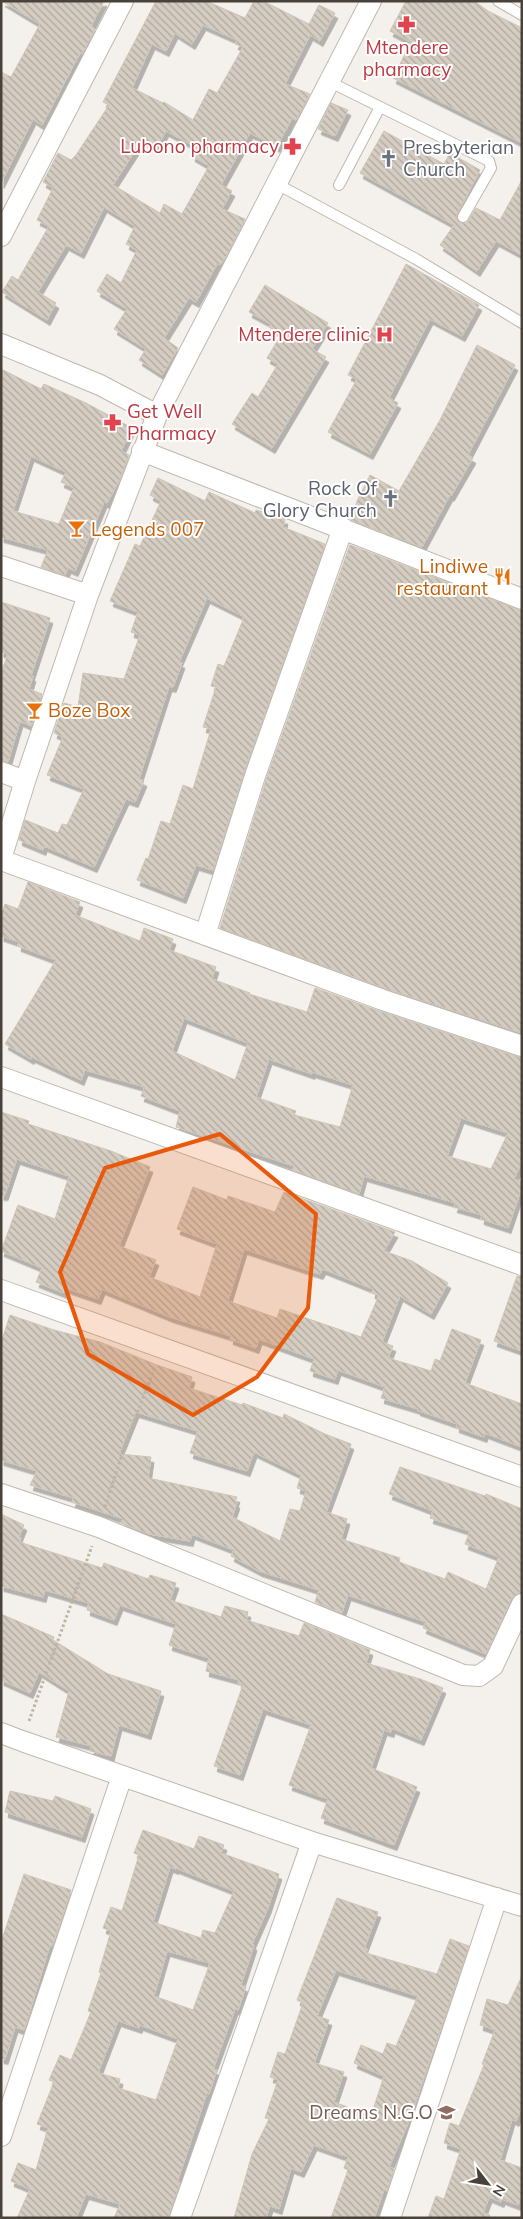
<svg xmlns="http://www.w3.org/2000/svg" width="523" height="2219" font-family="Mulish,sans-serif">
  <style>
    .building { fill: url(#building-back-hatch); stroke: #cfc4b6; fill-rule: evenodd; filter: url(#shadow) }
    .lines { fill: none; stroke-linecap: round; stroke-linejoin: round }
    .lane-casing { stroke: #bfb9af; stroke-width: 12 }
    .street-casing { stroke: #bfb9af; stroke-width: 22 }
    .path { stroke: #bfb4a2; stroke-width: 3; stroke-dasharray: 2.5 2.5; stroke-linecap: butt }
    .lane { stroke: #fff; stroke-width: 10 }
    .street { stroke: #fff; stroke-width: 20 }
    .marked { fill: #e8590c; fill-opacity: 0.2; stroke: #e8590c; stroke-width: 4; stroke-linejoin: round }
    .labels { text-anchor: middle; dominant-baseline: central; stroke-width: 4; stroke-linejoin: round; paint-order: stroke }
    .health-label { font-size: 19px; fill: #be3a42; stroke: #fff; text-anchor: end }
    .worship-label { font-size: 19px; fill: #5b616d; stroke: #fff; text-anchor: start }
    .food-label { font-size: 19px; fill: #c56008; stroke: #fff; text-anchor: start }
    .education-label { font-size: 19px; fill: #785e54; stroke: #fff; text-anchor: end }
  </style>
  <defs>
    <pattern id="building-back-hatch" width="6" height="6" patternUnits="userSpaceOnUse" patternTransform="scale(1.25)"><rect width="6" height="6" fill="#d5cdc2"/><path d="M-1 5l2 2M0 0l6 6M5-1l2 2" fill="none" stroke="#afa89f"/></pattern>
    <filter id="shadow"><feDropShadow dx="3" dy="5.5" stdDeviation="0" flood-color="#0004"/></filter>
  </defs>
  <rect width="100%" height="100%" fill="#f4f1ec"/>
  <path class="building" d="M2,1H104L91,26L95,29L82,54L80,53L42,125L33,119L1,183V72L11,77L40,24Z
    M156,1H206L245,18L254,1H263L309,24L319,5L335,13L320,41L310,35L285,84L310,94L296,120L292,118L277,147L250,133L221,185L232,191L222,209L245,219L226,257L220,265L217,264L196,302L189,298L164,338L178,348L162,375L139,360L146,349L114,329L127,309L97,291L107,274L121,283L137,250L126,244L135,226L104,207L81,253L66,245L38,292L56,303L47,320L2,292L12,276L18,280L49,226L37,220L53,188L43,182L58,153L71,160L76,155L109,105L103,102ZM203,25L237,40L235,44L243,47L217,93L209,89L193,120L164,102L163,103L132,88L152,44L166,51L175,33L192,44ZM166,131L196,147L192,156L209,166L182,214L164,204L160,213L113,185L142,140L156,148Z
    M406,1H474L488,11L522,28V143L393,78L411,42L390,31Z
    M331,103L348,110L335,136L318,129Z
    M384,131L444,164L450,153L480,170L457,214V220L460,223H467L476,208L500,220L522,180V255L496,241L477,271L440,245L454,225L360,173Z
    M406,264L479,305L462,336L430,319L389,398L398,403L370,454L328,432L357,379L348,375Z
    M265,285L328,323L312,349L326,357L272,448L232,424L252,393L258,397L278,364L267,358L281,335L269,327L271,324L249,312Z
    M477,345L515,365L468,455L473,458L451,496L450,495L422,547L351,520L357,501L370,475L399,491L440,420Z
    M1,369L41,389L44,384L86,403L132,428L121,451L129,455L120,479L107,503L104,502L75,571L68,568L65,575L41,567L48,550L1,537ZM31,456L66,472L61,482L74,488L59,524L13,511Z
    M158,478L205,501L209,492L255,513L256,510L285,519L283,527L325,544L244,772L213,870L196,865L183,898L137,880L146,858L148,859L161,821L170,824L183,785L193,789L211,729L203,727L216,687L211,686L218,664L224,666L243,620V616L207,598L179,662L182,663L173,687L169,686L139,779L144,781L135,802L126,799L94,867L44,846L43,850L19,840L25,820L58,833L62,824L67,825L84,789L47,775L63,737L54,733L64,703L78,707L83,673L124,679L140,635L131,632L138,612L110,601L135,544L140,546L161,501L150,495Z
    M350,545L522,611V1033L387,989L220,928L266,780Z
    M1,602L50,618L31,676H33L29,689L42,694L31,726L20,721L8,762L1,760V673L8,654L1,652Z
    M28,882L80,902L75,915L140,941L144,928L173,939L169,950L216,967L212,979L250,993L249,994L307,1012L315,988L379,1011L522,1058V1161L514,1179L522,1182V1187L508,1228L481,1219L482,1215L454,1207L456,1203L364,1176L359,1194L293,1170L294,1166L176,1127L180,1111L141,1096L145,1087L85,1070L81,1080L32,1057L31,1059L5,1044L56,960L18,946L19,942L1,936V916L5,904L18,909ZM184,1018L248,1043L235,1080L172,1051ZM269,1059L312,1074V1072L353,1085L340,1127L294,1115L296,1111L256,1097ZM461,1118L508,1133L491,1169L447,1156Z
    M1,1112L29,1121L28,1124L111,1151L150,1167L119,1246L156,1260L149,1277L200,1297L217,1244L177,1229L193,1187L227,1200L228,1196L275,1212L284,1192L395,1232L384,1251L412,1261L448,1283L431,1314L400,1296L382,1342L393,1346L388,1358L431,1371L435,1359L440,1361L452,1329L481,1340L465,1383L522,1404V1447L485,1433L484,1437L456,1427L457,1424L417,1410L418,1409L381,1398L385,1387L338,1370L335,1379L310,1371L314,1359L259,1339L256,1348L230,1339L231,1336L170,1317L102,1289L98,1299L66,1288L64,1293L36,1282L42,1268L1,1251L18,1205L55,1219L69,1176L17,1159L5,1195H1ZM244,1249L320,1274L323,1269L373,1289L372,1293L379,1295L361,1337L280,1309L277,1318L228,1301Z
    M517,1276L522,1277V1351L494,1341Z
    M10,1315L54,1330L100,1342L157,1365L192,1377L189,1388L242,1405L243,1403L283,1418L284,1414L325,1434L351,1444L326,1512L347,1519L341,1539L400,1558L399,1562L445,1579L448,1572L486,1589L499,1557L465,1544L470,1531L430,1518L433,1511L389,1494L400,1467L485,1496L486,1494L522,1509V1590L511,1599L486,1654L423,1628L426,1622L348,1595L342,1613L315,1602L319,1590L259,1571L231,1556L234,1550L192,1534L190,1541L149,1534L121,1523L123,1519L72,1502L74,1498L30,1485L37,1471L1,1460V1343ZM136,1412L198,1431L190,1453L247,1471L254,1452L301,1475L297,1488L306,1491L300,1511L290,1509L280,1541L232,1517L237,1503L235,1502L237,1497L148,1478L151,1457L119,1454Z
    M1,1514L24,1525L19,1537L21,1538L19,1542L102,1568L104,1563L148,1579L150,1575L176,1583L170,1600L221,1617L225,1606L248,1612L246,1620L299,1636L304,1623L370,1650L366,1663L420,1679L443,1688L421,1740L392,1728L391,1732L384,1730L371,1768L417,1787L394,1845L321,1818L328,1799L289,1785L311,1725L263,1709L240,1775L214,1766L243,1685L238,1683L239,1680L206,1671L209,1658L169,1645L176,1624L120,1605L114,1620L87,1610L89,1603L45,1590L43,1597L1,1586Z
    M1,1614L54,1637L53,1640L108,1674L161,1691L148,1734L119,1725L111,1756L90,1751L92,1746L56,1737L69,1691L39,1672L30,1693L1,1680Z
    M10,1791L53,1801L55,1796L91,1809L82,1837L5,1812Z
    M143,1830L194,1849L199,1836L224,1845L221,1853L279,1874L268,1908L252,1944L254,1945L241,1985L246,1987L238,2010L235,2009L213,2069L217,2070L209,2094L207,2093L177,2183H180L168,2218H114L120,2204L86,2194L76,2218H17L30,2189L11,2181L18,2163L36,2170L48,2128L37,2124L54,2082L49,2080L60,2055L71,2060L91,2012L88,2011L101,1973L99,1972L111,1931L103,1928L111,1907L122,1911L139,1855L134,1853ZM170,1867L176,1869V1868L234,1891L215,1933L203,1930L201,1938L153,1922ZM167,1951L210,1963L193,2010L154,1996ZM118,2021L139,2028L140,2025L178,2039L156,2100L118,2088L120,2079L98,2073Z
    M24,1874L71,1890L52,1946L50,1945L24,2030L15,2027L5,2059L1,2058V1942Z
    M337,1898L378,1912L364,1949H367L366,1953L437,1974L450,1939L469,1946L409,2121L389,2167L394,2169L387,2191L384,2190L374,2218H331L348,2170L344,2168L348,2157L314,2145L301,2172L291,2168L279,2209L270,2206L266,2218H234L252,2154L269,2119L265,2118L278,2080L270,2077L278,2052L285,2054L303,2003L297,2000ZM336,1970L418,1996L396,2046L387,2043L383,2054L361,2045L354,2063L384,2076L371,2116L334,2102L344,2072L314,2063L329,2020L317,2016Z
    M522,1976V2107L516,2121L512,2119L500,2160L522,2168V2195L518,2205L502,2199L501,2202L489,2197L483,2213L490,2215L489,2218H428L436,2196L444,2199L461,2149L444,2143L450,2123L459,2126L484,2065L482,2064L495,2030L480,2025L487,1999L508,2005Z"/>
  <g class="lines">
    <defs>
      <path id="lane" d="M498,1L522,15
        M330,82L489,161L491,168L463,217
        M275,183L416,259L522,323
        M339,185L380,107"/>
      <path id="street" d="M1,236L123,1
        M1,344L100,385L157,415
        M142,451L522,599
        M1,566L88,595
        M1,772L25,781
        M1,859L25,781L88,595L157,415L371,1
        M1,860L383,1000L522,1046
        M205,935L255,776L343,528
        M1,1077L522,1265
        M1,1290L522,1477
        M1,1494L99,1527L463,1675L479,1676L493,1666L522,1604
        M1,1733L22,1741L312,1842L522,1906
        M1,2136L122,1776
        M180,2218L312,1842
        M390,2218L497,1898"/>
    </defs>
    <use href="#lane" class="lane-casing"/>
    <use href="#street" class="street-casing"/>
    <path class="path" d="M105,1507L127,1439L155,1367
      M29,1721L92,1546"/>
    <use href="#lane" class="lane"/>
    <use href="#street" class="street"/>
  </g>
  <path class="marked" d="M220,1134L316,1214L308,1308L257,1377L193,1415L88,1354L60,1272L105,1168Z"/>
  <defs>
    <symbol id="pharmacy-bare" viewBox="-9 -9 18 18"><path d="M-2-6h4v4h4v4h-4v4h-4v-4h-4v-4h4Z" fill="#e0444e" stroke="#fff" stroke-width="2.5" paint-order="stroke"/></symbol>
    <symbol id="church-bare" viewBox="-9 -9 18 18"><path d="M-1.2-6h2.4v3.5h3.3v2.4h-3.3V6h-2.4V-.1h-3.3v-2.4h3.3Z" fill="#6b7280" stroke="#fff" stroke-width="2.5" paint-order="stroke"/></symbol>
    <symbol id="hospital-bare" viewBox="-9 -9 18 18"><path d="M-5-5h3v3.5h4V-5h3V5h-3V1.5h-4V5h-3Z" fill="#e0444e" stroke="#fff" stroke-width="2.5" paint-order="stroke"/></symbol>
    <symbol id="bar-bare" viewBox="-9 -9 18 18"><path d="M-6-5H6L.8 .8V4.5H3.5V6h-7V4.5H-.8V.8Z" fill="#e8710a" stroke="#fff" stroke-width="2.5" paint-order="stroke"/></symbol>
    <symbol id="restaurant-bare" viewBox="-9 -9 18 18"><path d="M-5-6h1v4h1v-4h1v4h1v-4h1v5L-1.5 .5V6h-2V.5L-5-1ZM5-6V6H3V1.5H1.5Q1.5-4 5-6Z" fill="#e8710a" stroke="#fff" stroke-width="2.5" paint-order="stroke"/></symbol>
    <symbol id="school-bare" viewBox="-9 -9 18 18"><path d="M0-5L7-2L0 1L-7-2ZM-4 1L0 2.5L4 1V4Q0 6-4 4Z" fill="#8d6e63" stroke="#fff" stroke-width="2.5" paint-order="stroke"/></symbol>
  </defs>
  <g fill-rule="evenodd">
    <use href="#pharmacy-bare" x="394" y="12" width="25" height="25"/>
    <use href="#pharmacy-bare" x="280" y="134" width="25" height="25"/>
    <use href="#church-bare" x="376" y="146" width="25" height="25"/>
    <use href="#hospital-bare" x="372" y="322" width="25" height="25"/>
    <use href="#pharmacy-bare" x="100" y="410" width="25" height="25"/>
    <use href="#church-bare" x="378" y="486" width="25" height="25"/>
    <use href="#bar-bare" x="64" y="516" width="25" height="25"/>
    <use href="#restaurant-bare" x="490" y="564" width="25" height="25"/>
    <use href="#bar-bare" x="22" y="698" width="25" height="25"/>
    <use href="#school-bare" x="434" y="2100" width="25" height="25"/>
  </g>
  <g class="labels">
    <g class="health-label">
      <text x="407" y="47" text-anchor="middle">Mtendere<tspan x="407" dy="22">pharmacy</tspan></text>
      <text x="279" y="146">Lubono pharmacy</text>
      <text x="370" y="334">Mtendere clinic</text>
      <text x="127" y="411" text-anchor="start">Get Well<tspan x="127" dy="22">Pharmacy</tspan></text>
    </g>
    <g class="worship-label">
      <text x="403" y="147">Presbyterian<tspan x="403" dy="22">Church</tspan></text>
      <text x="377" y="488" text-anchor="end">Rock Of<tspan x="377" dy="22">Glory Church</tspan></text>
    </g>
    <g class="food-label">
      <text x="91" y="529">Legends 007</text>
      <text x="488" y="566" text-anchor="end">Lindiwe<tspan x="488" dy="22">restaurant</tspan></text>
      <text x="48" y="710">Boze Box</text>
    </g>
    <g class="education-label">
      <text x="433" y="2112">Dreams N.G.O</text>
    </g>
  </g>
  <rect width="523" height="2219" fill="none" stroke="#48423a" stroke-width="5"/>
  <g transform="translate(488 2184) rotate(121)" stroke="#ffffff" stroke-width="4" paint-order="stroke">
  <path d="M0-4L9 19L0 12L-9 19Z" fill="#48423a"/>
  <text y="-8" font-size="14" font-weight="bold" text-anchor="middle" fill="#48423a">N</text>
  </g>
</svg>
